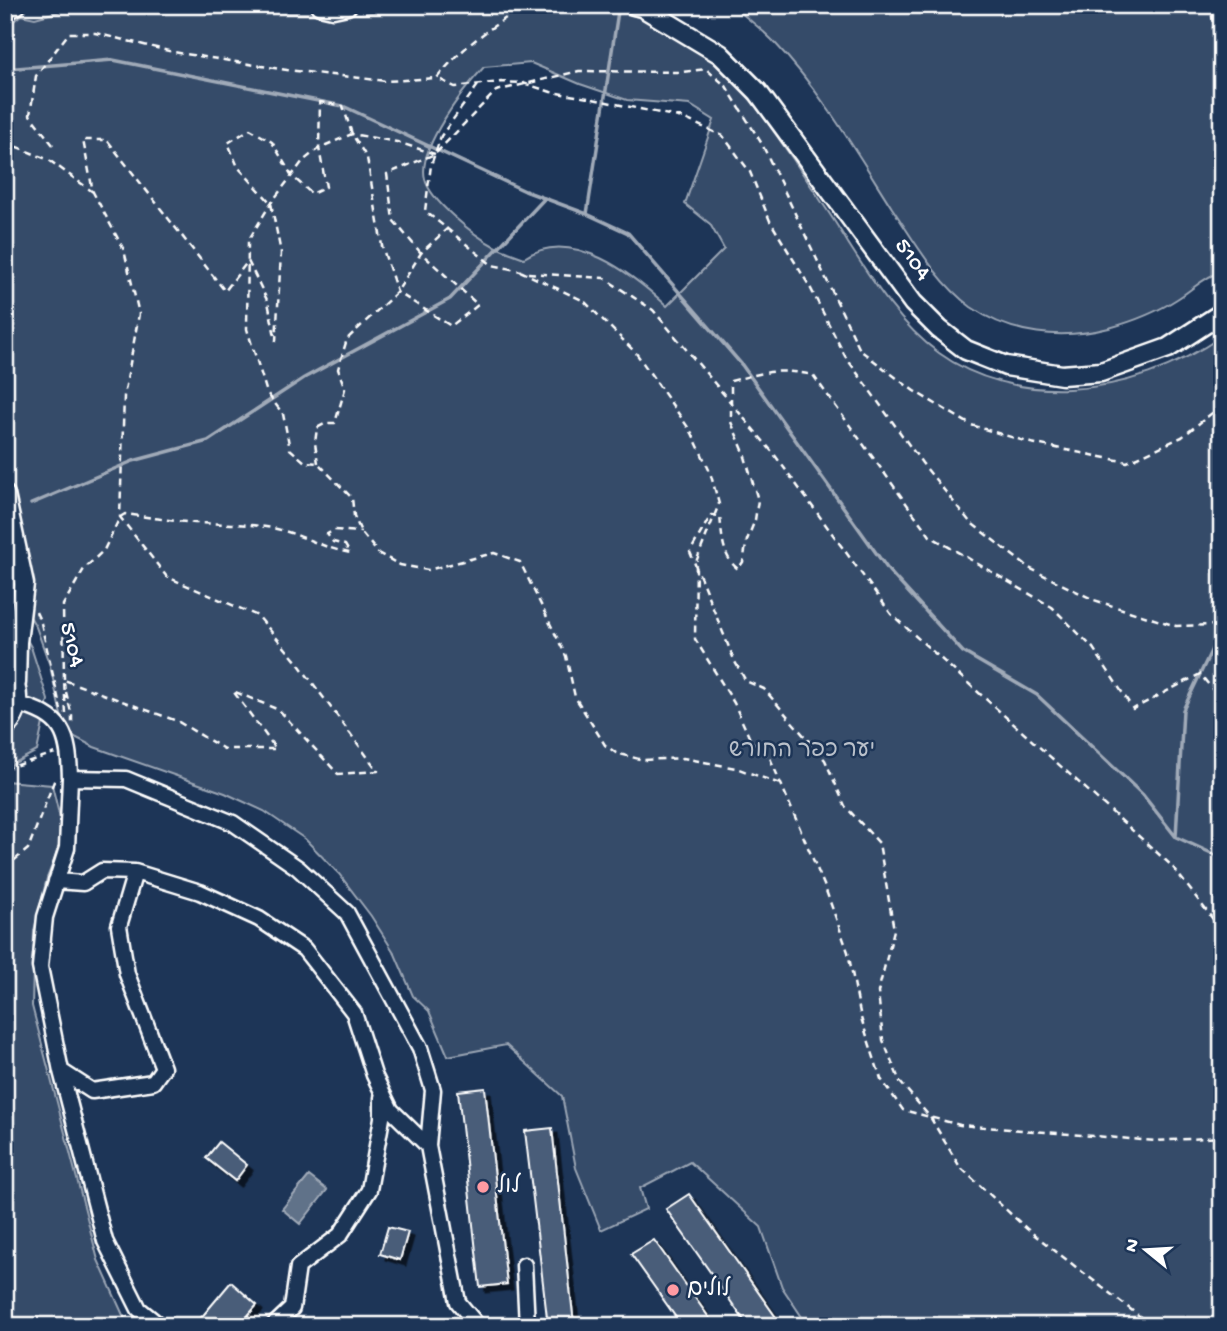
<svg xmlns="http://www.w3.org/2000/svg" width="1227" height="1331" font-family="'Gochi Hand','Playpen Sans Hebrew',sans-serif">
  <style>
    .green { fill: #364b69; stroke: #9aa5b4; stroke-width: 2; fill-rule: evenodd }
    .water { fill: #617289; stroke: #a0aab8; stroke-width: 2 }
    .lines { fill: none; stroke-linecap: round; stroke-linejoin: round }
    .stream { stroke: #a0aab8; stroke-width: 3.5 }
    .building { fill: #4a5d79; stroke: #fff; stroke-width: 2; filter: url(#shadow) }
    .minor-casing { stroke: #fff; stroke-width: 19 }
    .tertiary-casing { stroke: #fff; stroke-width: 23 }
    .path { stroke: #fff; stroke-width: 2.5; stroke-dasharray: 7 5; stroke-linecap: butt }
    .minor { stroke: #1d3557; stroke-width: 14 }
    .tertiary { stroke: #1d3557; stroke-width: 18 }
    .poi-dot { fill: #ff9aa2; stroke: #1d3557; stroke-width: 2.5 }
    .labels { text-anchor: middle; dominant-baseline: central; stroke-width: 5; stroke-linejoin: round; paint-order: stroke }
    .street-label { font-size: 23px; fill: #fff; stroke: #1d3557 }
    .park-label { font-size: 23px; fill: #b9c0ca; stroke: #1d3557 }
    .poi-label { font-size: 23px; fill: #fff; stroke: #1d3557; text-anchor: start }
  </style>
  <defs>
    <filter id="shadow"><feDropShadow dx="5.5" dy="5.5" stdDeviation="0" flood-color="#0009"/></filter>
  </defs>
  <rect width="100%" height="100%" fill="#1d3557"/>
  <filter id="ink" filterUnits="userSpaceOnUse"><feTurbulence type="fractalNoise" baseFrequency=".0143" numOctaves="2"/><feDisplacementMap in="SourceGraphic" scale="14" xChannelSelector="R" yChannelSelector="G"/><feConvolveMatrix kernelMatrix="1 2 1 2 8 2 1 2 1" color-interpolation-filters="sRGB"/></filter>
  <g filter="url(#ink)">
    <path class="green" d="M83,5H242L288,13L361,14L443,5H599C651,17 699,44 736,82C757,106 775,133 793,159C811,187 831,214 848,243C873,282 900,325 939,353C976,380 1024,391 1069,389C1123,387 1177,367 1222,336V1326H808L782,1287L761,1227L690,1162L640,1188L646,1209L601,1230L576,1168L562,1096L506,1045L448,1056L429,1011L413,996L395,954L371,916L339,874L305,839L264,811L225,793L94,747L73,736L61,715L50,666L36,627L13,587L23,584L5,563V28L21,15L35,18ZM531,63L580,84L627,100L690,105L714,120L685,204L710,224L724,249L667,306C632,274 572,226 524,258C515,254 504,251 494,246C475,236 430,201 425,179C417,148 464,89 484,67Z
      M731,5H1222V271C1205,276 1192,290 1177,299C1157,312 1131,322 1109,328C1062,340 1011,335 971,307C937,282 915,242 892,208C857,153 820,90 775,43C762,29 746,17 731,5Z
      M5,601L31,647L48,700L37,751L5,768Z
      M5,781L52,785L64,835L47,878L34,931L32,1006L98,1260L128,1326H5Z"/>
    <path class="water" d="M309,1176L327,1190L300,1224L282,1209Z"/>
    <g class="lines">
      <path class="stream" d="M5,69L113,60L343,106L525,191L587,214L628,233L742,365L889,571L963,652L1037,695L1143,795L1176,837L1222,858
        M587,214L619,5
        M31,504L133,461L208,441L304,378L450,299L545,198
        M1176,837L1183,710L1222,628"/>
    </g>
    <path class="building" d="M485,1088L507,1284L480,1287L458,1091Z
      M552,1128L574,1324L559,1326H548L525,1131Z
      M219,1142L247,1165L235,1181L206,1158Z
      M689,1194L780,1323L776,1326H748L666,1209Z
      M388,1227L408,1232L400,1260L380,1254Z
      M654,1240L715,1326H682L631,1254Z
      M231,1282L257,1305L239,1326H208L200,1319Z"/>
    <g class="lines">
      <defs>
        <path id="minor" d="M17,704C63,715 69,734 70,778L126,779L233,823L298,868L347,913L420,1048L433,1090L428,1146L458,1302L478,1326
          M135,872L200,892L259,919L304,949L354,1013L374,1075L391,1110L428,1146
          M56,881L83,883L102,871L135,872L119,926L127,974L163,1068L153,1082L92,1091L61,1071L40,967L45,917L67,848L70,778
          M61,1071L105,1241L139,1309L160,1326
          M524,1265L527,1326
          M273,1326L292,1308L298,1267L340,1235L369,1190L382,1118V1097"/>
        <path id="tertiary" d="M320,5L333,8L347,5
          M634,5L642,7L720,54L758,92L913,303L939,329L966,350L1006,366L1062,375L1101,372L1168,348L1222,313
          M5,11L16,5
          M5,495L24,584L17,642L16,683
          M5,727C21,712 20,690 9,673"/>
      </defs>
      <use href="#minor" class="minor-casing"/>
      <use href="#tertiary" class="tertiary-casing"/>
      <path class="path" d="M526,5C490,28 464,45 437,78L455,87L501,82L523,83L551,92L588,98L683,118L723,136L750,172L770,221L810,287L845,356L922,463L970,522L1029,568L1094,600L1176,626L1218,625L1222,629
        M1205,5L1212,16L1214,38
        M478,85L441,136L431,165L425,211L492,265L521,271
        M5,142L49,160L93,192
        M53,145L30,115L36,76L69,33H95L173,52L287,70L387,81L437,78
        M435,154L397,142L352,134L319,148L303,161L271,203L248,241L247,329L267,393L283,414L290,449L305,462L318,463L352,498L354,516L361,532L378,553L400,565L428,570L494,553L520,562L566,656L575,697L605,745L616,753L643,760L683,758L736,768L780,784
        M520,271L584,301L636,353L692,433L710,472L719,504L696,562L695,639L734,703L750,739L770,758L824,885L848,952L861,1018L881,1079L903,1110L960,1125L1155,1141L1222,1137
        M528,273L604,278L653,310L774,454L891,614L1172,866L1222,931
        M318,463L315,443L317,428L326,423H335L345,389L338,369L347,339L397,292L421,253L448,228
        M36,612L41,623L61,710
        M64,679L63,605L84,569L104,550L120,517L125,514C148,517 172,521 195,523C221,524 246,523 272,528C299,533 322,548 350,553L345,545L333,542L327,534L335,530L361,532
        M66,692L72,716V724
        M66,714L64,680L177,721L224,749H276L233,691L279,710L338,774L378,771L297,662L258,616L167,577L120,517L124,396L139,314L124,250L93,192L83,140H107L225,291L248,261L268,302L276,341L281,253L271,203L238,167L228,143L250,129L272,142L292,176L312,194L326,187L319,148L320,102L343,106L352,134L367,158L382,246L397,292L451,326L478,305L421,253L393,220L387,174L435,154L496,91L579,71L682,72L706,69L726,86L762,144L860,350L914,391L971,425L1031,443L1127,462L1182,437L1222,405
        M5,769L55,753
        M5,868L28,849L56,776
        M5,1103V1106
        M1152,1326L1027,1229L960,1167L930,1117L900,1082L883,1040L878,992L894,930L879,843L845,806L825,760L764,689L746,681L735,662L690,552L711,515L720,516C722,535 722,557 738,569L743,562L747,540L755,520L758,500L743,450L731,422V381C764,372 778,368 813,375L930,536L1052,607L1093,648L1133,709L1200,674L1222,701"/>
      <use href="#minor" class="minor"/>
      <use href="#tertiary" class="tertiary"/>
    </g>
  </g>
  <g class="poi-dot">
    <circle cx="483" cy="1187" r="7"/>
    <circle cx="673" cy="1290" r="7"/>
  </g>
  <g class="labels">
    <g class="street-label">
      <text transform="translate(912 260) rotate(54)">5104</text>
      <text transform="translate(71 645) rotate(76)">5104</text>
    </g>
    <g class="park-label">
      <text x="802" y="751">יער כפר החורש</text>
    </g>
    <g class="poi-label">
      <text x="497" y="1187">לול</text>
      <text x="687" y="1290">לולים</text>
    </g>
  </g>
  <rect width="1227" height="1331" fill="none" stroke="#1d3557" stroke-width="28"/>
  <rect x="14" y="14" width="1199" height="1303" fill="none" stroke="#fff" stroke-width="2.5" filter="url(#ink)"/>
  <g transform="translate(1146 1250) rotate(288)" stroke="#1d3557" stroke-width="5" paint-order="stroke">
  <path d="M0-5L12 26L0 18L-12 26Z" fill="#ffffff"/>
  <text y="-10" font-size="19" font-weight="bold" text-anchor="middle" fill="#ffffff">N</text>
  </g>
</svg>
